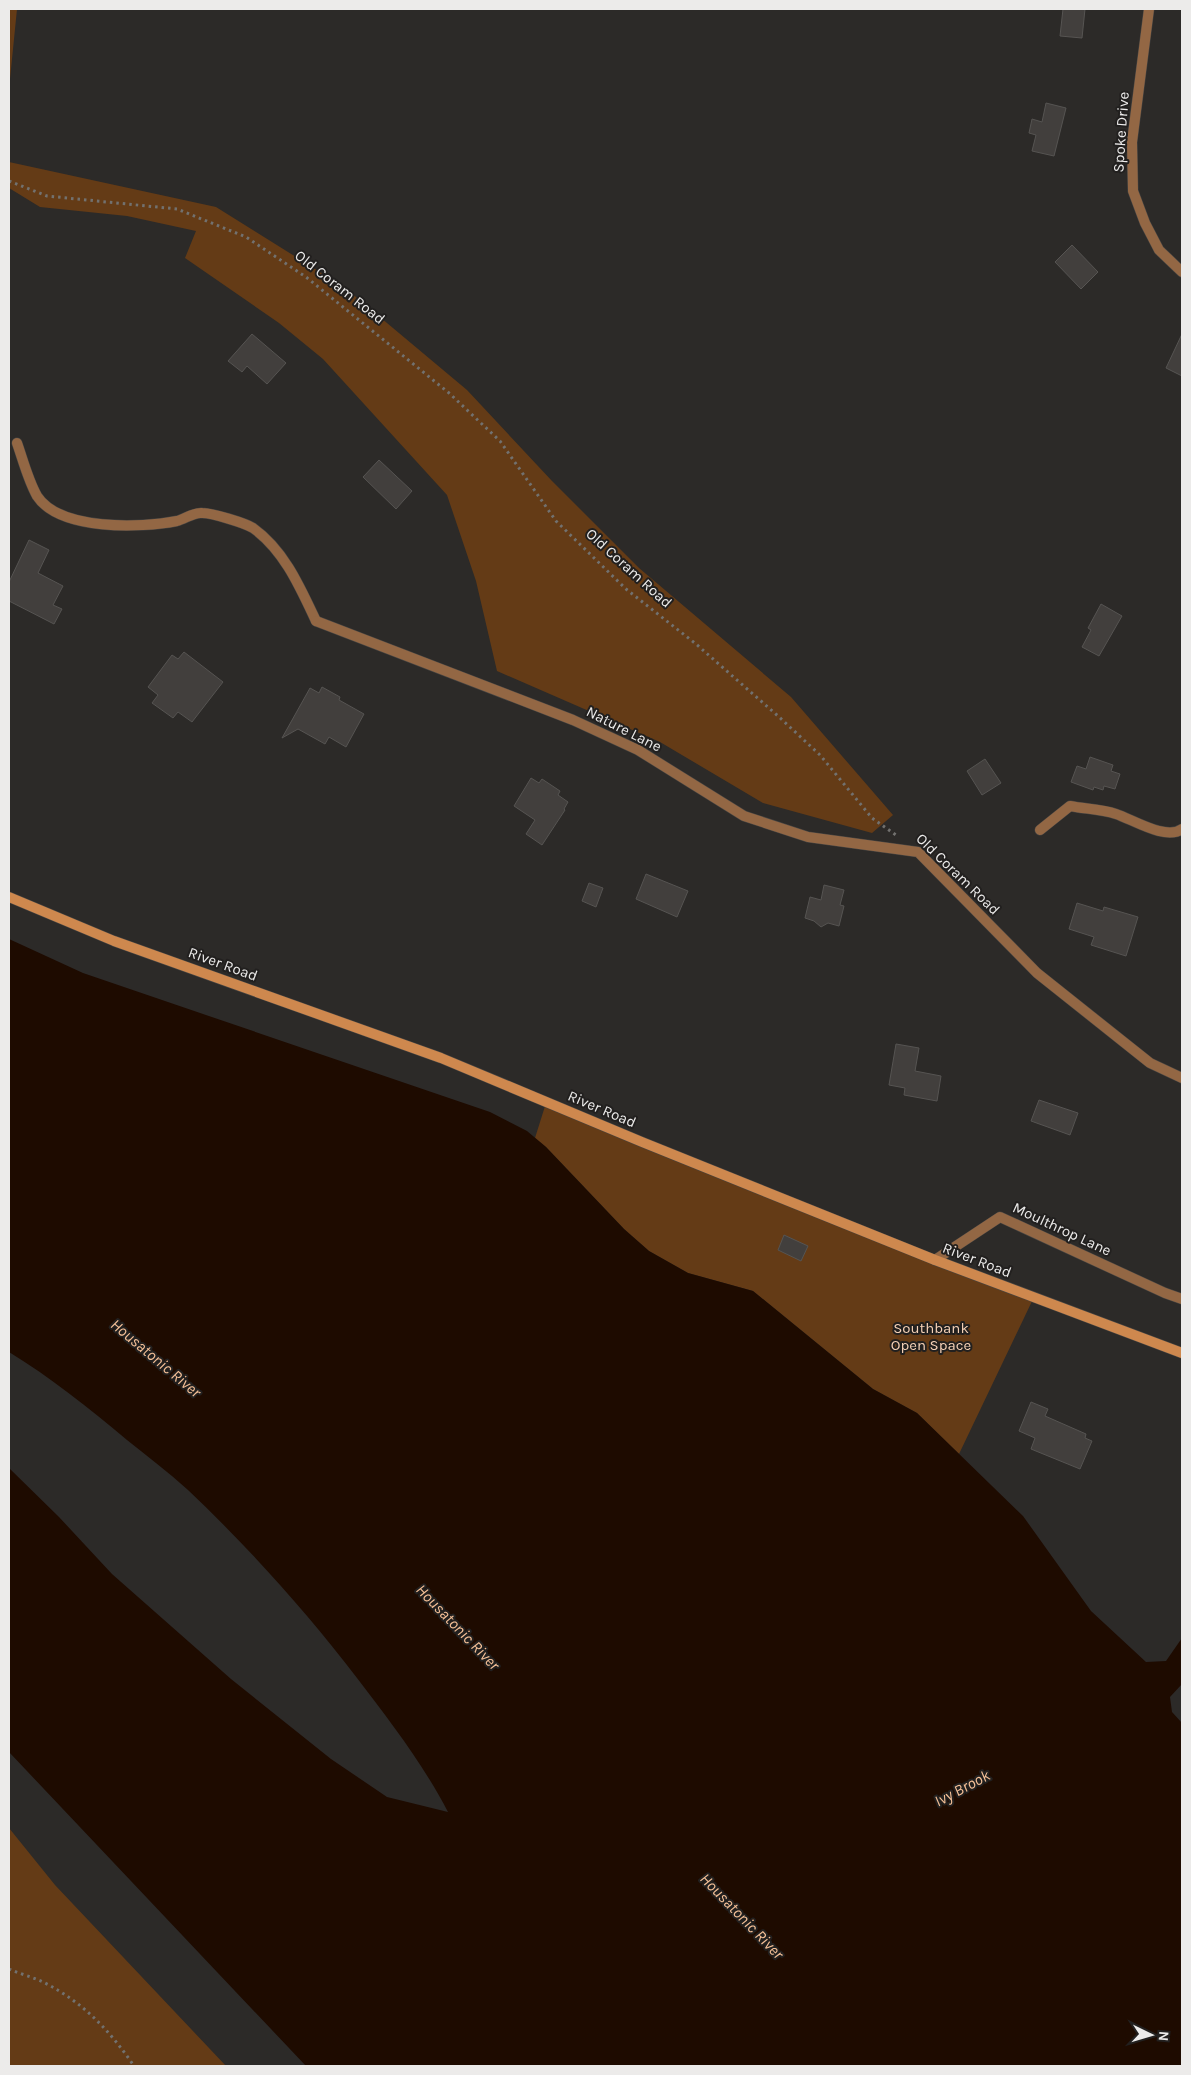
<svg xmlns="http://www.w3.org/2000/svg" width="1191" height="2075" font-family="Karla,sans-serif">
  <style>
    .green { fill: #643b16 }
    .water { fill: #1e0b00 }
    .building { fill: #423f3d; stroke: #565452 }
    .lines { fill: none; stroke-linecap: round; stroke-linejoin: round }
    .lane-casing { stroke: #474543; stroke-width: 11 }
    .street-casing { stroke: #474543; stroke-width: 11 }
    .secondary-casing { stroke: #474543; stroke-width: 11 }
    .path { stroke: #72716f; stroke-width: 3; stroke-dasharray: 2.5 4; stroke-linecap: butt }
    .lane { stroke: #936744; stroke-width: 10 }
    .street { stroke: #936744; stroke-width: 10 }
    .secondary { stroke: #ce884e; stroke-width: 10 }
    .labels { text-anchor: middle; dominant-baseline: central; stroke-width: 4; stroke-linejoin: round; paint-order: stroke }
    .street-label { font-size: 15px; fill: #ecebea; stroke: #22201f }
    .park-label { font-size: 15px; fill: #f6d2b7; stroke: #22201f }
    .water-label { font-size: 16px; font-style: italic; fill: #f5c097; stroke: #22201f }
  </style>
  <rect width="100%" height="100%" fill="#2c2a28"/>
  <path class="green" d="M9,9H17L9,89Z
    M9,162L216,207L344,287L467,390L552,481L639,568L791,697L893,815L872,833L763,803L660,742L497,671L476,581L447,495L323,359L279,323L185,258L196,231L127,216L40,207L9,188Z
    M546,1103L1034,1297L959,1454L917,1413L873,1389L753,1291L688,1273L649,1251L624,1229L546,1147L535,1138Z
    M9,1828L55,1885L226,2066H9Z"/>
  <path class="water" d="M9,939L83,973L490,1112L527,1131L546,1147L624,1229L649,1251L688,1273L753,1291L873,1389L917,1413L1023,1516L1091,1611L1146,1662L1166,1661L1182,1638V1684L1170,1697L1172,1712L1182,1723V2066H306L9,1752V1468L59,1517L112,1574L231,1679L331,1759L387,1797L448,1812C423,1764 390,1721 357,1678C306,1611 249,1548 188,1490C168,1472 147,1456 127,1440C89,1408 50,1377 9,1352Z"/>
  <path class="building" d="M1063,9H1085L1082,38L1060,36Z
    M1046,103L1066,108L1054,156L1032,151L1036,135L1029,133L1032,119L1042,122Z
    M1072,245L1098,272L1081,289L1055,262Z
    M252,334L286,363L267,384L247,366L242,372L228,361Z
    M1182,334V376L1166,368Z
    M379,460L412,491L396,509L363,477Z
    M29,540L49,550L38,573L63,586L53,605L62,609L54,624L9,601V582Z
    M1101,604L1122,616L1099,656L1082,647L1091,630L1088,628Z
    M184,652L223,682L192,722L178,712L173,718L152,703L158,695L148,687L172,655L178,659Z
    M322,687L340,697L339,700L364,714L346,747L329,737L325,744L298,729L282,738L310,688L319,693Z
    M1090,757L1113,765L1111,771L1120,774L1115,789L1104,786L1103,790L1094,787L1093,790L1071,782L1077,766L1086,769Z
    M985,759L1001,783L982,795L967,771Z
    M531,778L539,783L542,779L560,791L558,795L568,802L564,809L565,810L542,845L526,834L535,820L514,806Z
    M646,874L688,891L677,917L636,899Z
    M589,883L603,888L596,907L582,901Z
    M824,885L844,890L840,905L844,906L839,926L828,923L821,927L814,921L805,918L810,897L821,900Z
    M1077,903L1103,911L1104,907L1138,917L1126,956L1091,945L1094,937L1069,929Z
    M896,1044L919,1048L915,1071L941,1076L937,1101L904,1095L905,1088L889,1085Z
    M1039,1100L1078,1113L1070,1135L1031,1121Z
    M784,1235L808,1246L801,1261L778,1250Z
    M1031,1402L1048,1409L1045,1416L1086,1434L1085,1438L1092,1441L1080,1469L1031,1449L1035,1438L1019,1431Z"/>
  <g class="lines">
    <defs>
      <path id="lane" d="M17,443C23,460 28,480 37,496C60,531 141,528 177,521C185,519 194,512 202,513C212,513 245,523 253,528C284,550 300,587 316,621
        M1040,830L1070,806C1085,809 1101,809 1116,814C1132,819 1166,841 1182,829"/>
      <path id="street" d="M1149,9L1132,142L1133,191L1145,223L1159,250L1182,272
        M316,621L573,720L638,750L744,816L808,837L918,852L1037,973L1150,1063L1182,1078
        M935,1260L1000,1217L1165,1293L1182,1299"/>
      <path id="secondary" d="M9,897L114,941L441,1058L642,1142L935,1260L1182,1353"/>
    </defs>
    <use href="#lane" class="lane-casing"/>
    <use href="#street" class="street-casing"/>
    <use href="#secondary" class="secondary-casing"/>
    <path class="path" d="M9,181L47,196L177,209L246,237L306,277L449,393L500,441L556,521L626,589L696,644L778,716L820,755L872,818L896,835
      M9,1969C20,1974 33,1977 45,1983C84,2003 110,2031 134,2066"/>
    <use href="#lane" class="lane"/>
    <use href="#street" class="street"/>
    <use href="#secondary" class="secondary"/>
  </g>
  <g class="labels">
    <g class="street-label">
      <text transform="translate(1121 132) rotate(-86)">Spoke Drive</text>
      <text transform="translate(340 287) rotate(38)">Old Coram Road</text>
      <text transform="translate(629 568) rotate(42)">Old Coram Road</text>
      <text transform="translate(624 729) rotate(27)">Nature Lane</text>
      <text transform="translate(958 874) rotate(44)">Old Coram Road</text>
      <text transform="translate(223 964) rotate(20)">River Road</text>
      <text transform="translate(602 1109) rotate(23)">River Road</text>
      <text transform="translate(1062 1229) rotate(25)">Moulthrop Lane</text>
      <text transform="translate(977 1260) rotate(21)">River Road</text>
    </g>
    <g class="park-label">
      <text x="931" y="1328">Southbank<tspan x="931" dy="17">Open Space</tspan></text>
    </g>
    <g class="water-label">
      <text transform="translate(156 1358) rotate(40)">Housatonic River</text>
      <text transform="translate(458 1627) rotate(46)">Housatonic River</text>
      <text transform="translate(962 1788) rotate(-28)">Ivy Brook</text>
      <text transform="translate(742 1916) rotate(46)">Housatonic River</text>
    </g>
  </g>
  <rect width="1191" height="2075" fill="none" stroke="#ecebea" stroke-width="20"/>
  <g transform="translate(1151 2035) rotate(95)" stroke="#22201f" stroke-width="4" paint-order="stroke">
  <path d="M0-4L9 19L0 12L-9 19Z" fill="#ecebea"/>
  <text y="-8" font-size="14" font-weight="bold" text-anchor="middle" fill="#ecebea">N</text>
  </g>
</svg>
